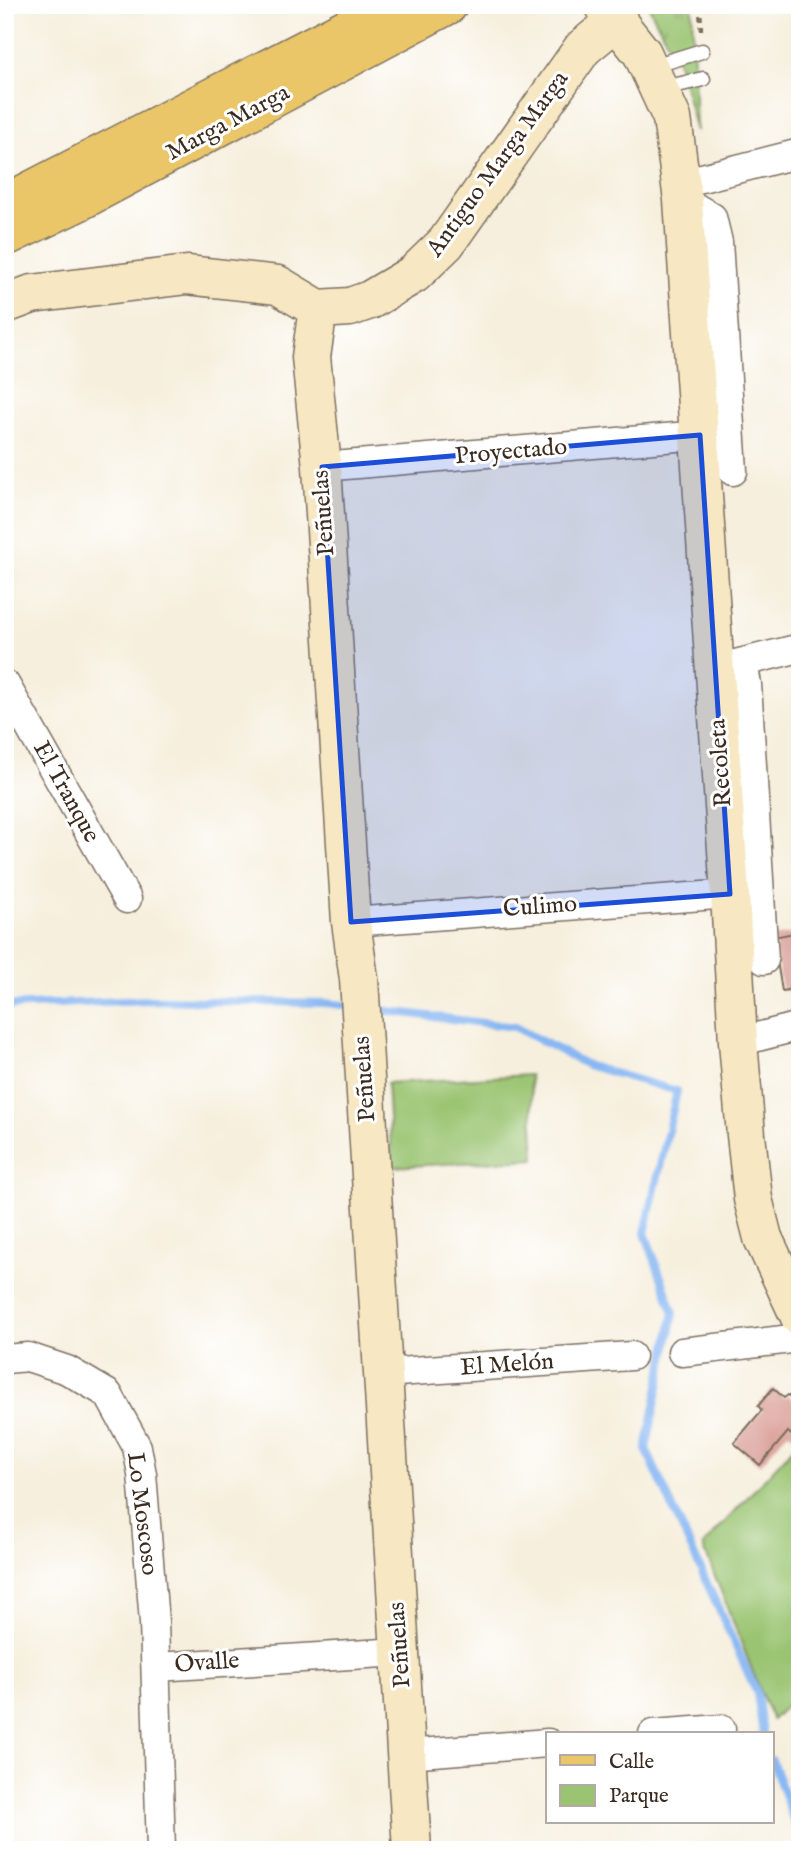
<svg xmlns="http://www.w3.org/2000/svg" width="805" height="1855" font-family="'IM FELL English',serif">
  <style>
    .grass { fill: url(#grass-tufts); stroke: #6a7748; stroke-width: 2 }
    .park { fill: #9ac471; stroke: #6a7748; stroke-width: 2 }
    .lines { fill: none; stroke-linecap: round; stroke-linejoin: round }
    .stream { stroke: #88b7f3; stroke-width: 8 }
    .building { fill: #da9e96 }
    .lane-casing { stroke: #7c6f61; stroke-width: 17 }
    .street-casing { stroke: #7c6f61; stroke-width: 31 }
    .secondary-casing { stroke: #7c6f61; stroke-width: 41 }
    .primary-casing { stroke: #7c6f61; stroke-width: 41 }
    .path { stroke: #7c6f61; stroke-width: 4.5; stroke-dasharray: 5 5; stroke-linecap: butt }
    .lane { stroke: #fff; stroke-width: 14 }
    .street { stroke: #fff; stroke-width: 28 }
    .secondary { stroke: #f7e8c3; stroke-width: 38 }
    .primary { stroke: #eac669; stroke-width: 38 }
    .marked { fill: #1d4ed8; fill-opacity: 0.2; stroke: #1d4ed8; stroke-width: 5; stroke-linejoin: round }
    .labels { text-anchor: middle; dominant-baseline: central; stroke-width: 6; stroke-linejoin: round; paint-order: stroke }
    .street-label { font-size: 24px; fill: #3b2a1e; stroke: #fff }
  </style>
  <defs>
    <pattern id="grass-tufts" width="24" height="20" patternUnits="userSpaceOnUse" patternTransform="scale(1.75)"><rect width="24" height="20" fill="#9ac471"/><path d="M3 7l-1-3M5 7V3M7 7l1-3M15 17l-1-3M17 17v-4M19 17l1-3" fill="none" stroke="#7f9f5c"/></pattern>
  </defs>
  <rect width="100%" height="100%" fill="#fff"/>
  <filter id="ink" filterUnits="userSpaceOnUse"><feTurbulence type="fractalNoise" baseFrequency=".0143" numOctaves="2"/><feDisplacementMap in="SourceGraphic" scale="14" xChannelSelector="R" yChannelSelector="G"/><feConvolveMatrix kernelMatrix="1 2 1 2 8 2 1 2 1" color-interpolation-filters="sRGB"/></filter>
  <filter id="wash" filterUnits="userSpaceOnUse"><feTurbulence type="fractalNoise" baseFrequency=".00686" numOctaves="4" result="noise"/><feDisplacementMap in="SourceGraphic" scale="28" xChannelSelector="R" yChannelSelector="G"/><feGaussianBlur stdDeviation="1.57" result="paint"/><feColorMatrix in="noise" values="0 0 0 0 0 0 0 0 0 0 0 0 0 0 0 0 0 1.4 0 .05"/><feComposite in="paint" operator="in"/></filter>
  <g filter="url(#wash)">
    <rect width="100%" height="100%" fill="#f6efdd"/>
    <path class="grass" d="M648,5H692L696,131L679,65Z"/>
    <path class="park" d="M530,1075L535,1159L392,1167L387,1083Z
      M800,1440V1691L772,1720L703,1546Z"/>
    <g class="lines">
      <path class="stream" d="M5,1006L150,1000L325,1003L352,1006
        M372,1009L515,1027L589,1066L677,1091L645,1233L674,1313L646,1449L757,1693L763,1734
        M772,1760L796,1828L800,1832"/>
    </g>
    <g id="blocks">
      <path class="building" d="M800,932V988L782,991L773,937Z
        M773,1388L784,1398L788,1395L800,1405L796,1410L800,1413V1428L793,1436L788,1432L760,1465L734,1443L762,1410L758,1406Z"/>
    </g>
  </g>
  <g filter="url(#ink)">
    <use href="#blocks" fill-opacity="0" stroke="#7c6f61" stroke-width="2"/>
    <g class="lines">
      <defs>
        <path id="lane" d="M650,67L702,51
          M660,89L703,79"/>
        <path id="street" d="M682,183L800,153
          M683,200L712,217L718,242L733,471
          M322,467L700,435
          M743,663L747,684L764,960
          M727,666L800,648
          M5,684L127,899
          M351,922L730,894
          M738,1042L800,1026
          M682,1352L800,1338
          M5,1359L28,1357L67,1370L108,1394L137,1447L142,1474L154,1622L161,1850
          M383,1373L631,1356
          M156,1667L400,1652
          M653,1734L721,1729
          M407,1754L548,1743"/>
        <path id="secondary" d="M604,5L642,53L672,118L683,200L730,894L738,1042L746,1135L753,1199L763,1238L800,1317
          M5,304L32,294L187,275L278,285L318,309L350,307L370,300L414,274L446,243L583,48L618,19
          M318,309L311,357L322,467L351,922L359,979L412,1850"/>
        <path id="primary" d="M5,204L391,5
          M5,237L82,200L448,5"/>
      </defs>
      <use href="#lane" class="lane-casing"/>
      <use href="#street" class="street-casing"/>
      <use href="#secondary" class="secondary-casing"/>
      <use href="#primary" class="primary-casing"/>
      <path class="path" d="M700,5L701,32"/>
      <use href="#lane" class="lane"/>
      <use href="#street" class="street"/>
      <use href="#secondary" class="secondary"/>
      <use href="#primary" class="primary"/>
    </g>
  </g>
  <path class="marked" d="M700,435L730,894L351,922L322,467Z"/>
  <g class="labels">
    <g class="street-label">
      <text transform="translate(228 123) rotate(-28)">Marga Marga</text>
      <text transform="translate(498 164) rotate(-54)">Antiguo Marga Marga</text>
      <text transform="translate(511 452) rotate(-5)">Proyectado</text>
      <text transform="translate(324 513) rotate(-94)">Peñuelas</text>
      <text transform="translate(721 763) rotate(-94)">Recoleta</text>
      <text transform="translate(66 792) rotate(61)">El Tranque</text>
      <text transform="translate(540 907) rotate(-4)">Culimo</text>
      <text transform="translate(365 1079) rotate(-94)">Peñuelas</text>
      <text transform="translate(507 1365) rotate(-4)">El Melón</text>
      <text transform="translate(142 1514) rotate(83)">Lo Moscoso</text>
      <text transform="translate(400 1645) rotate(-94)">Peñuelas</text>
      <text transform="translate(207 1663) rotate(-4)">Ovalle</text>
    </g>
  </g>
  <rect width="805" height="1855" fill="none" stroke="#fff" stroke-width="28"/>
  <rect x="546" y="1732" width="228" height="91" fill="#ffffff" stroke="#b1aaa5" stroke-width="2"/>
  <rect x="560" y="1755" width="35" height="10" fill="#eac669" stroke="#b1aaa5" stroke-width="2"/>
  <text x="609" y="1768" font-size="21" fill="#3b2a1e">Calle</text>
  <rect x="560" y="1785" width="35" height="21" fill="#9ac471" stroke="#b1aaa5" stroke-width="2"/>
  <text x="609" y="1802" font-size="21" fill="#3b2a1e">Parque</text>
</svg>
